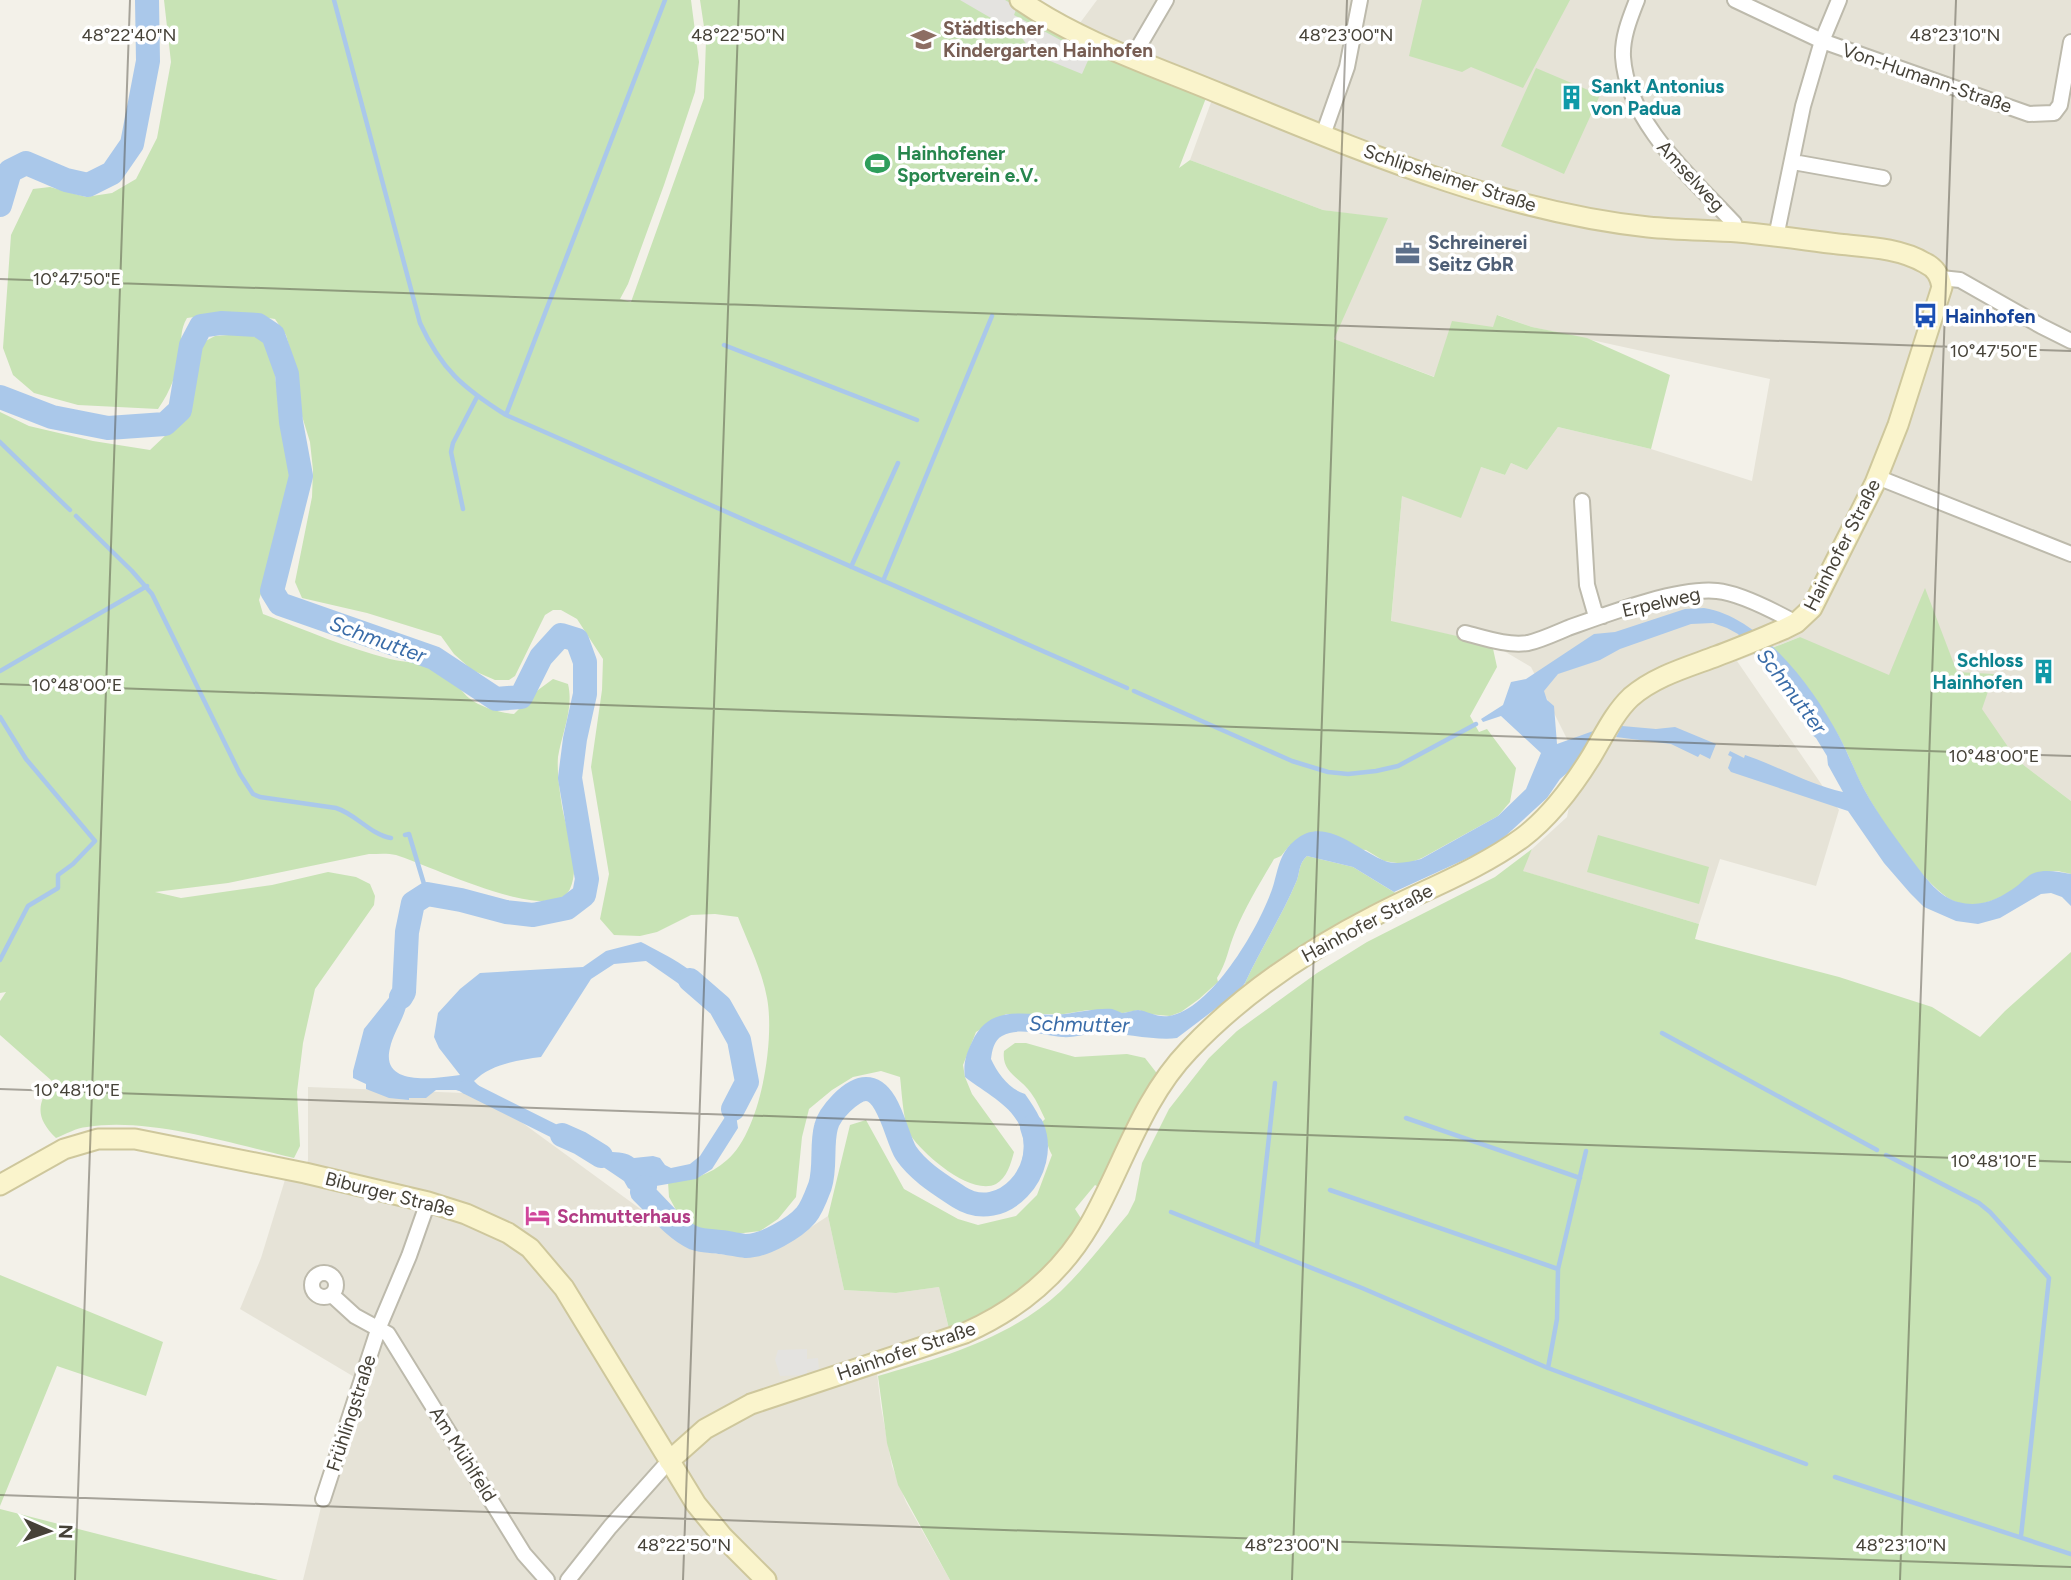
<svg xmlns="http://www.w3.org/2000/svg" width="2071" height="1580" font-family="Figtree,sans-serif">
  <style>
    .residential { fill: #e6e3d7 }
    .green { fill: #c8e3b5 }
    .parking { fill: #e4e3e0 }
    .water { fill: #aac8ea }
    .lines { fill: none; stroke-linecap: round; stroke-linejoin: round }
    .stream { stroke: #aac8ea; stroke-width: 4.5 }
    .canal { stroke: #aac8ea; stroke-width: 14 }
    .river { stroke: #aac8ea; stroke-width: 24 }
    .street-casing { stroke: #bdbaac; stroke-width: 18 }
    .secondary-casing { stroke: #cec79c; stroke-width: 23 }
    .street { stroke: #fff; stroke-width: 14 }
    .secondary { stroke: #faf4cc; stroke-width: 19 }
    .ticks { fill: none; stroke: #464238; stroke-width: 2; stroke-opacity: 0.45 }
    .labels { text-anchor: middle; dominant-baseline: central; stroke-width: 7; stroke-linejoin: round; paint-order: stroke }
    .education-label { font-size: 19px; font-weight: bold; fill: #785e54; stroke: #fff; text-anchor: start }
    .street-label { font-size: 19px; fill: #464238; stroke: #fff }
    .culture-label { font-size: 19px; font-weight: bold; fill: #0d838f; stroke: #fff; text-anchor: start }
    .leisure-label { font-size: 19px; font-weight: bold; fill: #27864d; stroke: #fff; text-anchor: start }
    .service-label { font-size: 19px; font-weight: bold; fill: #4e5e75; stroke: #fff; text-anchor: start }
    .transit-label { font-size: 19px; font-weight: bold; fill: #164399; stroke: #fff; text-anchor: start }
    .hotel-label { font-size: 19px; font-weight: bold; fill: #b23c85; stroke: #fff; text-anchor: start }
    .water-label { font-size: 21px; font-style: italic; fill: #3a6ca8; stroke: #fff }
    .ticks-label { font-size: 18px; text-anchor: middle; fill: #464238; stroke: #fff; stroke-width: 7; stroke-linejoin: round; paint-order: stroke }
  </style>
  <rect width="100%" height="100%" fill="#f3f1e9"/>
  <path class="residential" d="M1097,0H2071V801L2017,760L1800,637L1737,661L1839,810L1816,886L1720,859L1699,924L1522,871L1532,849L1567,817L1578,761L1531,667L1492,644L1391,622L1402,496L1481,467L1505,475L1511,463L1527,470L1558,427L1651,449L1752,481L1770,379L1532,327L1498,315L1494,327L1435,377L1333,339L1387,219L1323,210L1190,160L1217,86L1074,31Z
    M308,1087L464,1093L480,1098L513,1116L698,1251L733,1256L769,1252L785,1244L828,1216L844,1290L896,1293L939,1287L951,1338L876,1364L881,1407L892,1466L906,1502L950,1580H303L323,1499L361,1381L240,1309L261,1258L288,1170L305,1173L308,1160Z"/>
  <path class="green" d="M164,0H691L699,62L695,92L664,185L628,284L620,299L631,302L704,98L706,40L700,0H1010L1206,98L1179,168L1190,160L1323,210L1388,218L1334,339L1434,377L1452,321L1493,327L1497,315L1532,327L1587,338L1670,375L1651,449L1558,427L1527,470L1511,463L1505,475L1481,467L1461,518L1402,496L1391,621L1492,644L1497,667L1470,716L1479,732L1487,729L1516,768L1510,802L1498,816L1422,858L1409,863H1397L1384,861L1366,850L1290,845L1281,856L1274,859C1260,883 1245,907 1235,932C1228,949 1227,962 1217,978L1218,982L1199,999L1181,1012L1170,1016L1148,1014L1139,1010L1123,1013L1088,1010L1064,1014H1006L976,1032L963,1065L965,1077L972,1094L1014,1152C1011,1163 1007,1178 996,1184C971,1196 924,1155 911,1136C903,1123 902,1093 900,1077L881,1071L853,1077L832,1090L809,1109L802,1137L796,1197L778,1219L760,1231L727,1235L700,1233L681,1219L669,1197L668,1182C690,1181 710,1175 727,1160C761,1131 775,1040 767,998C762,970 748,943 738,917L715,914L691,915L657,932L640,936L614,935L600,919L609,874L591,767L602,690L603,659L577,619L561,610H553L545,615L515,676L509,680H495L472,670L454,654L441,636L367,613L302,598L295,582L312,497L313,470L310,442L297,400L296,371L286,335L275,319L231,312L187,318C180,330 182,338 180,351C177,374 171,390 158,409L78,405L34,393L13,375L3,348L11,235L33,189L50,187L86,197L112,193L136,179L157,138L171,62Z
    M1422,0H1570L1523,88L1471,67L1462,72L1409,56Z
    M1536,68L1600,95L1564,174L1501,146Z
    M241,334L263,338L271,344L284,445L291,477L273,556L259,600L263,614C305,630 347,648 390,659C405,663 425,662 438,667C453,673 458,689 469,698C480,707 500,713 514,714L538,690L553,679L568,684C574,708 562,733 558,757C557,770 559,786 561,800C564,827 582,862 570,889C552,927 425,863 396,855C388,853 378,854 369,854L228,883L155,892L181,898L272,885L328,872L356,877L370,884L375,896L374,905L315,989L303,1043L297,1092L300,1146L294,1158C232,1144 149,1117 87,1127C76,1128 66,1134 56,1138C35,1117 37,1105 52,1081L0,1035V1001L6,992L0,993V412L29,426L93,441L150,450L185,417L200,344L215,336Z
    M1925,588L1957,672L1994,674L1982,709L2017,760L2071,801V874C2066,873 2060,871 2055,871C2049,871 2041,876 2036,879C2011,890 1985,912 1956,902C1927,891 1880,819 1865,791C1854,772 1848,751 1837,733C1818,702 1795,675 1772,648L1800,637L1889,675Z
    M1598,835L1709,867L1699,904L1587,872Z
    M1532,849L1523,871L1699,924L1695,939L1839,977L1932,1007L1980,1037L2005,1011L2071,952V1580H950L898,1485L887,1443L878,1376C941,1358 1011,1338 1061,1291C1085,1268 1106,1240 1128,1214L1135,1200L1142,1163L1169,1109L1209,1058L1237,1031L1317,973L1367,942L1495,877Z
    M1307,856L1353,867L1397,894L1249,987L1245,983C1261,948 1282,916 1297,880C1300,871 1299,863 1307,856Z
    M1015,1043H1026L1075,1057L1127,1054L1145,1058L1159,1076L1102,1189L1095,1185L1075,1209L1084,1223L1047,1271L983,1316L949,1329L939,1287L896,1293L844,1290L828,1216L850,1125L866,1120L904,1189L958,1219L978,1225L1016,1216L1037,1195L1052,1155C1046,1144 1046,1134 1042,1122L1045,1119C1041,1111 1037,1101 1031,1093C1021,1078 1001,1073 1004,1051Z
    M0,1275L163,1342L146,1396L57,1366L0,1506Z
    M0,1509L278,1580H0Z"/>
  <path class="parking" d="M960,0H1005L1017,7L1014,15L1090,56L1082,74L1033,54L1020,35Z
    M807,1349V1359L818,1358L819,1370H807V1375L780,1376L775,1360L778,1350Z"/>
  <path class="water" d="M1704,608C1761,617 1813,687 1839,736C1848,753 1855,772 1864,789C1878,815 1897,840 1915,864C1926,878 1939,897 1958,902C1981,908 1999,899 2017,886C2022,882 2028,875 2034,873C2046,869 2059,872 2071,874V906L2062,897L2051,893L2041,894L2000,918L1978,924L1956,921L1924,907L1910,893L1884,863L1848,811L1731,772L1728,768L1732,757L1728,755L1730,751L1744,758L1745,755C1778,766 1810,785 1843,792L1828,765L1827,756L1816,738L1811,734L1805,718L1738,634L1727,628L1713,623L1691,624L1620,649L1600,660L1558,674L1544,691L1547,700L1554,706L1557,744L1596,730L1574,767L1560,779L1547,798L1500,841L1479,853L1394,892L1353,867L1307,856C1299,863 1300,871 1297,880C1282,916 1261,948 1245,983L1239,991L1177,1038C1157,1041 1123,1033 1101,1033C1088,1033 1075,1038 1062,1037C1045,1036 1019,1026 1002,1036C994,1040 992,1051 991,1059C998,1074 1009,1089 1025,1094C1040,1115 1049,1131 1045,1158L1022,1160C1032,1114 996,1101 965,1077C963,1064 966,1054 972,1042C991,1000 1029,1018 1065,1014C1081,1012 1097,1008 1112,1009C1116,1010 1119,1012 1122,1013C1127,1013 1133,1010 1138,1010C1148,1011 1157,1018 1169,1016C1212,1010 1263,922 1274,883C1279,865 1281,850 1298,838C1326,817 1359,851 1385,861C1396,865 1409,862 1421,859L1498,816L1526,789L1541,753L1501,716L1483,722L1481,719L1503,705L1511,682L1526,679L1594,634L1615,632L1685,609Z
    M1622,726L1656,729L1675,727L1716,744L1710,759L1700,754L1698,757L1671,744L1616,737Z
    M641,942C664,954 708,975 716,1001L682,986L646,961L614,964L591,979L541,1057C518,1060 491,1064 474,1081L483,1090L480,1098L456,1090H436L426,1098H409V1100L389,1098L366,1089V1084L353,1078V1071L364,1029L396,989L405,965C406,977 409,991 407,1003C404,1019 393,1033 390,1048C380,1088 437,1078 460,1075L439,1048L434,1037L438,1013L460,989L480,973L583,967L606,951Z
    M747,1082L736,1115L738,1128L712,1169L696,1179L656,1186L655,1195L660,1197L662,1211L659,1213L652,1210L639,1194L628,1188L624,1181L587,1156L573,1140L592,1144L602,1152C612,1152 626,1151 634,1158L653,1156L660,1158L665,1165L671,1168L690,1164L700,1156L725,1117V1101L736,1085Z"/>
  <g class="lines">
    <path class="stream" d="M334,0L420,323C441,369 463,388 506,415L1127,688
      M724,345L917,420
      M506,415L665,0
      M0,442L70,510
      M463,509L451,452L453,443L477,397
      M76,516L132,571L152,594L240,774L253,794L260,797L336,808C356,814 371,835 391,838
      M851,567L898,463
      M883,581L992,316
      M0,671L147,586
      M1134,691L1292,761L1328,772L1348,774L1376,771L1398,766L1476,724
      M0,717L26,759L95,841L73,864L58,875V888L28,906L0,960
      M405,835L409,834L427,894
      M1662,1033L1877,1150
      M1406,1118L1580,1178
      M1886,1155L1979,1203L1990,1212L2049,1278L2021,1536
      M1330,1190L1558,1269
      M1171,1212L1362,1288L1548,1368L1806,1464
      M1257,1245L1275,1083
      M1548,1368L1557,1319L1558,1269L1586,1151
      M1835,1477L2071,1554"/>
    <path class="canal" d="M466,1087L562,1135"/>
    <path class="river" d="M0,205L10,171L26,163L66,180L88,185L112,173L132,144L148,61L147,0
      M0,397L52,417L108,428L165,424L180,410L191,345L201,326L221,323L258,325L273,335L287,374L291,422L301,476L272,591L280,604L434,658L496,699L521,697L541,657L561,635L577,640L585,662V694L575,739L570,778L587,879L584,895L567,908L533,915L506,912L461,900L427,894L413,903L407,932L404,992L401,997
      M690,980L720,1006L739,1040L747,1082L733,1109
      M562,1135L580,1143L601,1156
      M645,1187L642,1192C658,1207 674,1229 694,1238C702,1241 712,1241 720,1242C729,1243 738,1245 746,1246C764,1246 795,1228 806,1215C812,1208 817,1194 820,1186C826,1167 821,1146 826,1127C829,1114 851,1089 866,1089C889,1089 896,1137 906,1153C919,1172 941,1185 959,1197C1003,1225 1050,1169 1032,1127"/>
    <defs>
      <path id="street" d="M1637,0C1630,18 1622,37 1623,57C1627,122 1692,178 1734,223L1737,232
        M1735,0L1822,41L2029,114L2054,113L2060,105L2071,42
        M1132,58L1166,0
        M1323,135L1347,67L1360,0
        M1793,162L1883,178
        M1776,237L1803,106L1822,41L1839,0
        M1941,278L1960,280L2041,326L2071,341
        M1877,477L2071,554
        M1582,501L1587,585L1595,613L1603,616
        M1465,633C1485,638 1507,646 1528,643C1541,640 1556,633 1568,628C1607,614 1678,587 1717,591C1739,593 1776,612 1796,623
        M312 1285a12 12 0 1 1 24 0a12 12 0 1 1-24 0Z
        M332,1295L355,1316L388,1334L524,1554L547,1580
        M323,1499L379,1327L409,1256L428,1202
        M568,1580L610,1527L669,1461"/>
      <path id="secondary" d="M0,1185L64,1149L98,1139H135L305,1173L428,1202L466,1214L508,1233L530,1248L564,1288L696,1504L723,1537L766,1580
        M669,1461L705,1429L751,1404L965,1333C1017,1310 1061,1274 1090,1224C1123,1166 1141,1100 1189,1050C1242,994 1306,951 1374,916C1423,890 1477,871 1522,838C1550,817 1573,786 1591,757C1603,737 1614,713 1631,697C1655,676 1688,667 1717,656C1739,648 1762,638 1784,629L1796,623L1812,608L1875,483L1898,425L1942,287C1940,276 1936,268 1925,263C1900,248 1867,247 1838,244C1805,240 1771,235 1738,232C1708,230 1678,230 1648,227C1499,211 1359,150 1221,94C1154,66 1080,42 1020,0"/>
    </defs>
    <use href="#street" class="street-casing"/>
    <use href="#secondary" class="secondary-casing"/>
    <use href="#street" class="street"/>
    <use href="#secondary" class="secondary"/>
  </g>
  <path class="ticks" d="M0,279L2071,351M0,684L2071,756M0,1089L2071,1162M0,1495L2071,1567M75,1580L130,0M683,1580L739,0M1292,1580L1347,0M1900,1580L1956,0"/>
  <defs>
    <symbol id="school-bare" viewBox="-9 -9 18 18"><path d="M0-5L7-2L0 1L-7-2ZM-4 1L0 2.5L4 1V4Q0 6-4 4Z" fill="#8d6e63" stroke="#fff" stroke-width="2.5" paint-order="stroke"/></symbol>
    <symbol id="building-bare" viewBox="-9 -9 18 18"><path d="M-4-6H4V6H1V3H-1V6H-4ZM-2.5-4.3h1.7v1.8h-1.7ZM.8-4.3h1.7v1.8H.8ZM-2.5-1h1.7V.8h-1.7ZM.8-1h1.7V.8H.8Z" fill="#0f9aa8" stroke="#fff" stroke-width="2.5" paint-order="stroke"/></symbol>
    <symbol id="stadium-bare" viewBox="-9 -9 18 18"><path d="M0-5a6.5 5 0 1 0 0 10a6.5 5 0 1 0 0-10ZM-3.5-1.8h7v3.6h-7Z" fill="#2e9e5b" stroke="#fff" stroke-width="2.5" paint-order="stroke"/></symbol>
    <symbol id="office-bare" viewBox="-9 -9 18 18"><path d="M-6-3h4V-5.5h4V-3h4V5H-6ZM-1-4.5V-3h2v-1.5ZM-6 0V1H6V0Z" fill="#5c6f8a" stroke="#fff" stroke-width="2.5" paint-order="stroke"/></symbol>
    <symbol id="bus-bare" viewBox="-9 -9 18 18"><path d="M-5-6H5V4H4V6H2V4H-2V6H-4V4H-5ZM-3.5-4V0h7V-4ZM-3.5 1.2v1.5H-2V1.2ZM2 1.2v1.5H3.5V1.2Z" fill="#1a4fb4" stroke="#fff" stroke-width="2.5" paint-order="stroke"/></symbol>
    <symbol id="hotel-bare" viewBox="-9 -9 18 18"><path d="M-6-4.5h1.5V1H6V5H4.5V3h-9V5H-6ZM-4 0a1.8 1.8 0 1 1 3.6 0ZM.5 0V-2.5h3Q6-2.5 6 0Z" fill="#d1479c" stroke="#fff" stroke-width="2.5" paint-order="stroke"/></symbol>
  </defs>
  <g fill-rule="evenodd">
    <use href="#school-bare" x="906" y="22" width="35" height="35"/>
    <use href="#building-bare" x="1554" y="80" width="35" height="35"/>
    <use href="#stadium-bare" x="860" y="146" width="35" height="35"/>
    <use href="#office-bare" x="1390" y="236" width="35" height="35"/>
    <use href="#bus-bare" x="1908" y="298" width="35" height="35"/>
    <use href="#building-bare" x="2026" y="654" width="35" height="35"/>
    <use href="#hotel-bare" x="520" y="1198" width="35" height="35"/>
  </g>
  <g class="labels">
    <g class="education-label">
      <text x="943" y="28">Städtischer<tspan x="943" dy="22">Kindergarten Hainhofen</tspan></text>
    </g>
    <g class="street-label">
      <text transform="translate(1927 78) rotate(19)">Von-Humann-Straße</text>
      <text transform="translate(1691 176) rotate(47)">Amselweg</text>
      <text transform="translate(1450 178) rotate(18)">Schlipsheimer Straße</text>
      <text transform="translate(1842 545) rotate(-63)">Hainhofer Straße</text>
      <text transform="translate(1661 602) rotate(-13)">Erpelweg</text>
      <text transform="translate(1367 923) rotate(-28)">Hainhofer Straße</text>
      <text transform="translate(390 1194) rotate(14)">Biburger Straße</text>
      <text transform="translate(906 1351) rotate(-19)">Hainhofer Straße</text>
      <text transform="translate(351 1413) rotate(-72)">Frühlingstraße</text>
      <text transform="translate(463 1454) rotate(58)">Am Mühlfeld</text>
    </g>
    <g class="culture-label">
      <text x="1591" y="86">Sankt Antonius<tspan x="1591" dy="22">von Padua</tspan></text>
      <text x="2023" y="660" text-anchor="end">Schloss<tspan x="2023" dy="22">Hainhofen</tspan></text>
    </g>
    <g class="leisure-label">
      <text x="897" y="153">Hainhofener<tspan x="897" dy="22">Sportverein e.V.</tspan></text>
    </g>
    <g class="service-label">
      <text x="1428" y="242">Schreinerei<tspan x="1428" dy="22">Seitz GbR</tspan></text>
    </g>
    <g class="transit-label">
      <text x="1945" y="316">Hainhofen</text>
    </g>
    <g class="hotel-label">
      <text x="557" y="1216">Schmutterhaus</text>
    </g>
    <g class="water-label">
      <text transform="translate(378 639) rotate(20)">Schmutter</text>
      <text transform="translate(1792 691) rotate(53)">Schmutter</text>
      <text transform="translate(1079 1024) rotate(1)">Schmutter</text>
    </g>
  </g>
  <g class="ticks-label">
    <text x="129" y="41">48°22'40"N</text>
    <text x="738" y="41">48°22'50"N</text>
    <text x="1346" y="41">48°23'00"N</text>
    <text x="1955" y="41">48°23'10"N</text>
    <text x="77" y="285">10°47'50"E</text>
    <text x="1994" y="357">10°47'50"E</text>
    <text x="77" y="691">10°48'00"E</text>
    <text x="1994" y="762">10°48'00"E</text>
    <text x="77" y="1096">10°48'10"E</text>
    <text x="1994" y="1167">10°48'10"E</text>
    <text x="684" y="1551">48°22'50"N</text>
    <text x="1292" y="1551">48°23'00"N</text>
    <text x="1901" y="1551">48°23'10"N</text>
  </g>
  <g transform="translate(49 1531) rotate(92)" stroke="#ffffff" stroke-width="5" paint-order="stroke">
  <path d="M0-5L12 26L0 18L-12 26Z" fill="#464238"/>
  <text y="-10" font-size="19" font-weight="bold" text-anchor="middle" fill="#464238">N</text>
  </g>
</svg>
